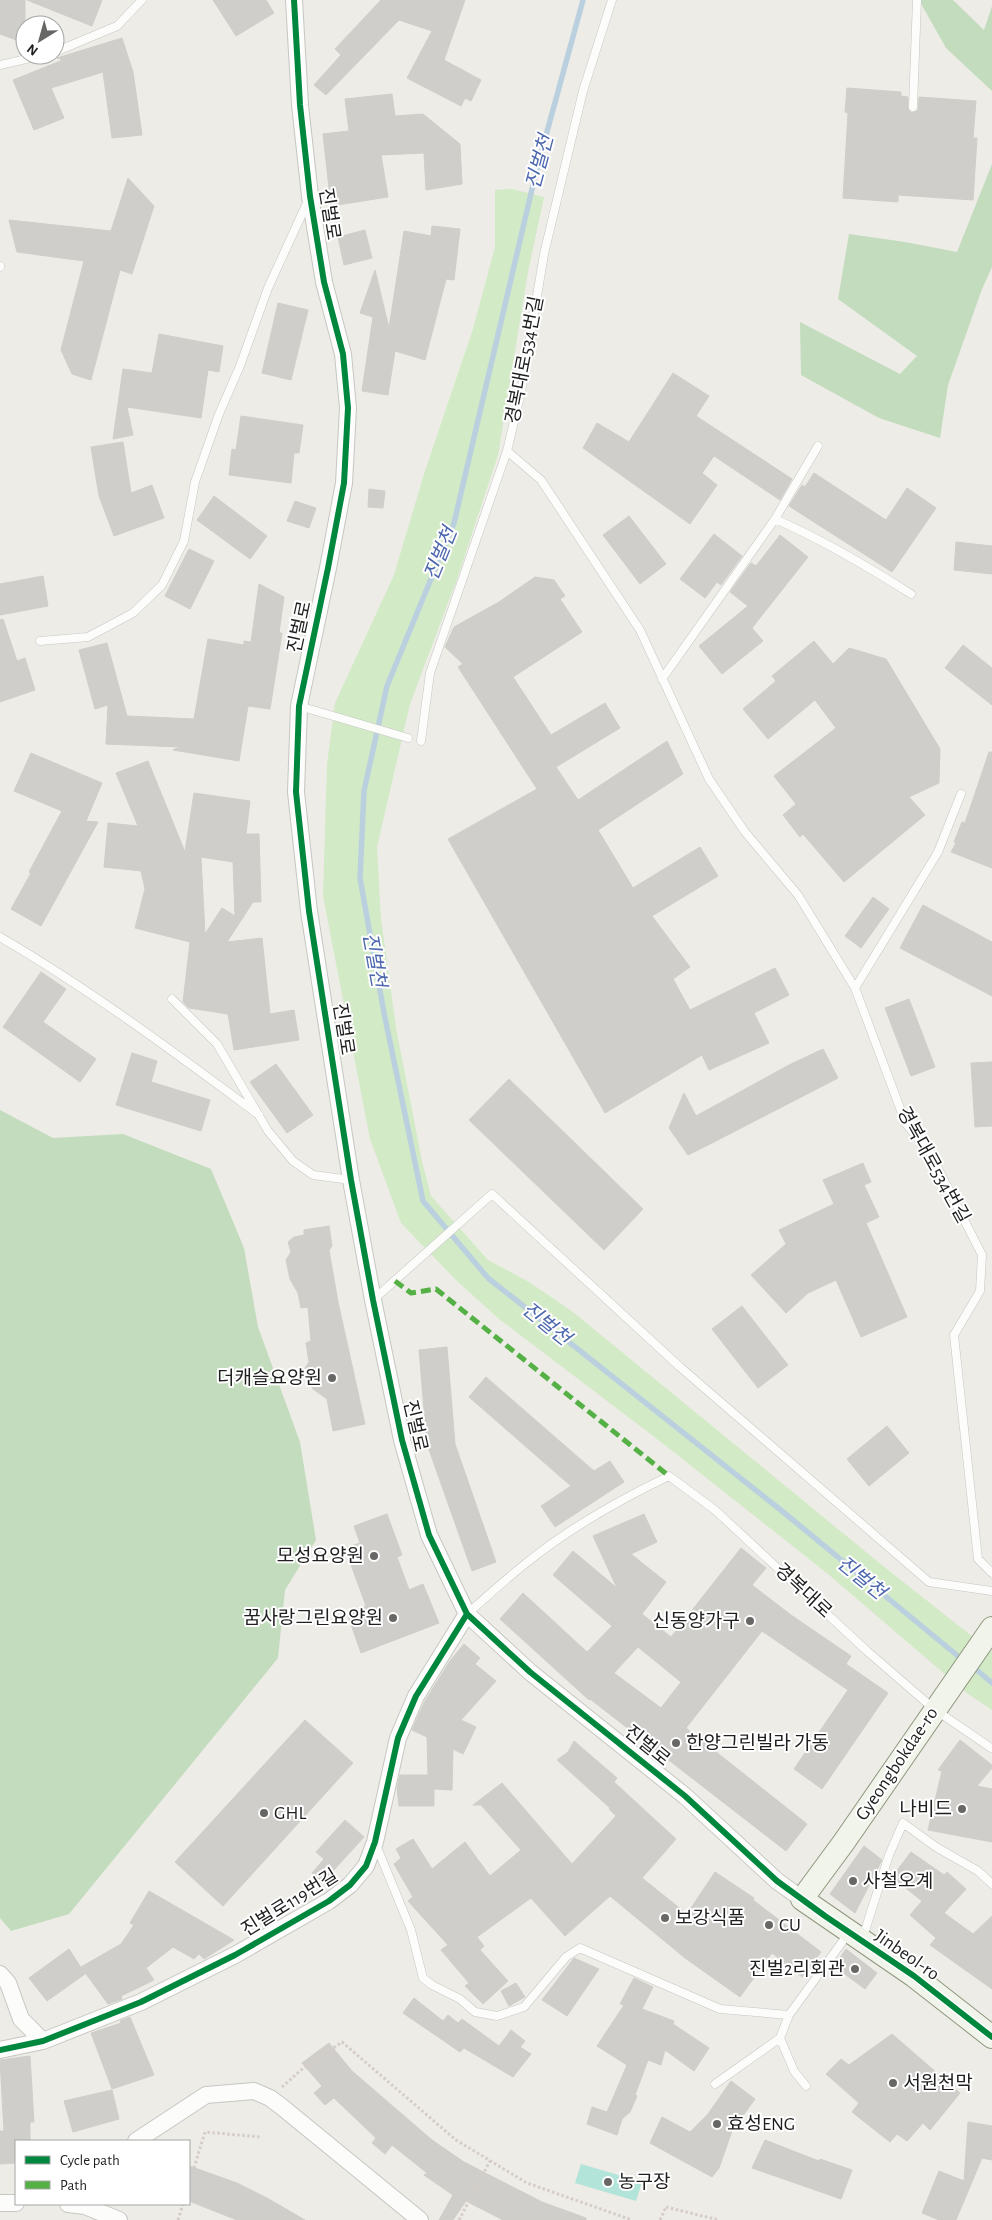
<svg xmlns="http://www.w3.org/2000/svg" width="992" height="2220" font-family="'Alegreya Sans','Noto Sans KR',sans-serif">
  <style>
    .grass { fill: #d2eac6 }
    .forest { fill: #c2dcbd }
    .pitch { fill: #b3e4da }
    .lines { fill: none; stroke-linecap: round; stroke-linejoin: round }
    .stream { stroke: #bbd0df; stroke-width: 5.5 }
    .building { fill: #cfceca; stroke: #d0cec8; fill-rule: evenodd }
    .lane-casing { stroke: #c6c6c3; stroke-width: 9 }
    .street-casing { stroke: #c6c6c3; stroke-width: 18 }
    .secondary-casing { stroke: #90977f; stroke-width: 24 }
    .path { stroke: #d6ccc7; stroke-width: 3; stroke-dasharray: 2.5 2.5; stroke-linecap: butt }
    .lane { stroke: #fcfcfb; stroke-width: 8 }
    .street { stroke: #fcfcfb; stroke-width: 16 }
    .secondary { stroke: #f1f4ea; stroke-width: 22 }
    .quiet { stroke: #55b145; stroke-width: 5; stroke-dasharray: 10 5; stroke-linecap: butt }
    .cycleway-casing { stroke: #fff; stroke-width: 9 }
    .cycleway { stroke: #00873e; stroke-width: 6 }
    .poi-dot { fill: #676765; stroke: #fff; stroke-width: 2 }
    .labels { text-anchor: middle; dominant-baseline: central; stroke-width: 4; stroke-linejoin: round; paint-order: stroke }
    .street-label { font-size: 19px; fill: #1f1f1f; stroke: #fff }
    .poi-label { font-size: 19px; fill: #1f1f1f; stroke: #fff; text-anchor: start }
    .water-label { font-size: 20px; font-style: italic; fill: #4c67ad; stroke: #fff }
  </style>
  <rect width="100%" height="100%" fill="#edece7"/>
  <path class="grass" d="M512,189L544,197L528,272L498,455L457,579L410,704L377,847L381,919L396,1028L422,1161L431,1196L488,1260L529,1282L573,1312L883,1566L992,1652V1710L968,1694L828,1574L661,1442L499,1319L456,1280L401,1223L370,1139L323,896L327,764L335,703L394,575L424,474L473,329L495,247V190Z"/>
  <path class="forest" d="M919,0H953L984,30L992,6V91L946,48Z
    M992,164V267L982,289L948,385L940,438L879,418L801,375L800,322L900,374L917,356L838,299L849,234L905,242L957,252Z
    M0,1110L53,1138L123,1134L211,1169L244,1248L258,1327L300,1442L316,1540L285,1590L278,1658L69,1914L11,1931L0,1918Z"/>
  <path class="pitch" d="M581,2164L642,2182L636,2201L575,2183Z"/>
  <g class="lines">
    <path class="stream" d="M583,0L536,172L454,523L387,686L364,791L360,878L384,1013L423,1201L488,1278L782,1511L964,1661
      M972,1666L992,1683"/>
  </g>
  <path class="building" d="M0,0H25V43L0,34Z
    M27,0H102L92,26Z
    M213,0H266L274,13L236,36Z
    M381,0H465L444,60L481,80L471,101L465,98L461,106L407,78L432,31L399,20L326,95L314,85L341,55L335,49Z
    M122,38L133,72L142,135L112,138L103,72L51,88L64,118L34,130L13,80L63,60L57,58Z
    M847,88L901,92V96L908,97V109L912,113L918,110L919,97L976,101L973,138H977L973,200L898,195V202L843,198L848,113L845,112Z
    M392,94L395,116L423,114L460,144L462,184L426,190L424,153L381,155L388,197L331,206L323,134L349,131L345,99Z
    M128,178L154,206L132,274L120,270L91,380L72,374L61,350L84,261L17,252L9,220L111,231Z
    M432,226L460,229L454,280L446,279L425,360L395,351L388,395L362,391L373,317L360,313L375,270L389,328L404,231L431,236Z
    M365,230L372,258L344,265L338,237Z
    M278,303L308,310L291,380L262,373Z
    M159,334L223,346L219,372L208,370L201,418L127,407L133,435L113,439L123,369L152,373Z
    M673,373L709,396L696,416L792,479L780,500L714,456L702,473L717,485L690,524L583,448L597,423L629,442Z
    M241,416L303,425L299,453H294L291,483L229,475L232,449L236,450Z
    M123,442L131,493L152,485L164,518L114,536L99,496L91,447Z
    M814,473L886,520L907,488L936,508L892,572L789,506L802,485L805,487Z
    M369,489L385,491L383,508L368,507Z
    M214,496L267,536L250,559L197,520Z
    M295,501L316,508L309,528L287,521Z
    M629,516L666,564L640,584L603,535Z
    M714,534L742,556L721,585L717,582L705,598L680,579Z
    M780,535L808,557L752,628L763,641L722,674L699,646L748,606L730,592L751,563L756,566Z
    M956,542L992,546V574L954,570Z
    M189,549L214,561L190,609L165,596Z
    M43,576L48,606L0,615V584Z
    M535,577L554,580L565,596L560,599L582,632L513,677L551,735L605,703L620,728L556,767L578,800L667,741L683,774L598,830L633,888L700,847L718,876L652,916L690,967L673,979L690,1010L775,968L789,995L754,1013L769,1043L709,1070L702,1055L605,1113L448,839L537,789L458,667L463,664L445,647L454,627L499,602Z
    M259,584L284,597L279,633H282L270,709L248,706L239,761L173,750L180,747L106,744L108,705L95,709L79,650L107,643L127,716L194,719L208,639L244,645V641L251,642Z
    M3,619L17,661L25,658L35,690L0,702V620Z
    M814,641L833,664L849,648L886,659L940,749L939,783L909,797L925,815L844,882L803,834L800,837L783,815L796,804L774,776L836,728L815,700L768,739L743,709L776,681L772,676Z
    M963,645L992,668V705L945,668Z
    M989,752H992V868L951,852L956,843L954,842L962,822L965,823Z
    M31,753L102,783L86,821L98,822L41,926L11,909L31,873L29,872L62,811L14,791Z
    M148,761L185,852L194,793L250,801L246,834H259L261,902H253L227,942L262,938L270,1014L294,1010L299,1040L234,1050L228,1014L189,1008L183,1002L190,942L135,928L145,889L141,871L104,867L108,823L138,826L116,773ZM201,857L233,862L235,916L222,908L205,934Z
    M873,897L889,909L861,948L845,936Z
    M923,905L992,942V996L900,948Z
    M41,972L66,989L43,1022L96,1059L80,1082L3,1027Z
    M909,999L935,1067L911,1076L885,1008Z
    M823,1049L838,1078L714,1142L688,1155L669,1128L684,1093L696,1116L789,1065Z
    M132,1053L157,1061L151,1082L210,1100L201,1131L116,1105Z
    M992,1062V1126L975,1127L971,1063Z
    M276,1064L313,1115L287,1133L250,1082Z
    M509,1079L643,1209L604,1250L469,1120Z
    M863,1163L871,1182L864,1185L879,1217L866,1223L907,1317L861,1337L836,1280L808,1293L786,1313L751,1275L786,1244L779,1230L834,1204L823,1180Z
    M329,1226L332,1246L329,1250L338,1302L365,1424L333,1431L327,1399L313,1389L305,1368L309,1362L306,1343L311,1341L308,1307L301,1308L298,1293L290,1279L286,1260L291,1252L288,1242L294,1237L304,1235V1230Z
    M742,1306L788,1365L758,1388L712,1329Z
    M447,1347L455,1444L496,1562L472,1571L427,1444L419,1350Z
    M486,1377L594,1471L610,1461L624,1482L555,1527L541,1506L571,1486L469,1397Z
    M887,1426L909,1453L869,1486L847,1459Z
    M387,1514L402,1555L397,1557L409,1590L423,1584L439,1623L361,1653L347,1613L366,1606L345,1548L360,1543L354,1526Z
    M644,1514L657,1542L631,1554L666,1582L642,1614L671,1637L741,1548L766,1568L752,1585L791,1615L851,1656L846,1664L888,1693L822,1789L794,1769L848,1690L762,1631L686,1728L807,1824L786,1851L590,1699L589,1700L500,1619L523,1593L587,1652L612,1626L553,1575L573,1551L617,1588L593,1536ZM638,1647L681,1682L661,1708L614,1673Z
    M464,1644L480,1658L475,1664L496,1681L461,1720L476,1727L463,1754L453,1749L452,1790L434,1789V1806H399L397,1787L400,1775H428L427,1737L412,1730L425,1701L450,1661Z
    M305,1720L353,1763L223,1906L175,1862Z
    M960,1740L992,1765V1768L977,1786L992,1789V1842L928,1830L942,1771L938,1770Z
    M574,1741L617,1778L614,1782L676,1839L642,1878L687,1914L715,1872L754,1898L753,1900L821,1952L802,1977L772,1953L740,1997L685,1958L610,1896L565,1936L531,1898L477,1937L484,1946L480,1950L508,1981L483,2004L465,1986L469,1983L441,1950L448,1945L408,1901L413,1897L394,1864L401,1858L396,1849L413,1839L432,1869L465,1842L490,1876L521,1850L481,1805H473L502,1783L572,1864L616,1816L609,1809L610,1808L557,1760L568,1752Z
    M345,1820L364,1837L323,1882L312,1873L324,1859L316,1852Z
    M864,1846L882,1860L855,1913L830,1894Z
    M911,1852L944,1875L947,1872L966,1889L944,1913L973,1934L992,1916V1989L930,1945L936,1938L910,1915L922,1901L892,1877Z
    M149,1891L234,1940L204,1959L199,1954L194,1959L173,1947L146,1968L154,1980L121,1996L122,1999L108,2004L81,1967L121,1944L134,1925L130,1923Z
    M69,1949L85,1974L47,2001L29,1978Z
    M846,1949L877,1973L865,1989L834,1966Z
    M574,1958L599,1969L567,2016L542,2000Z
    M634,1978L653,1987L642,2009L674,2021L673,2024L709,2048L694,2071L665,2050L661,2065L648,2060L635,2095L637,2096L630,2112L622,2119L617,2135L587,2124L592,2107L607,2112L627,2065L597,2046L624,2005L620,2004Z
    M516,1983L525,1997L509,2006L501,1991Z
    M414,1998L443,2021L448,2015L458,2023L462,2019L499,2046L511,2030L525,2041L520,2047L531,2054L513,2077L464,2048L460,2052L403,2013Z
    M130,2017L154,2075L112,2089L91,2033L121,2023L120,2021Z
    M892,2034L960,2093L930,2130L923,2123L907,2141L897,2134L890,2142L852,2112L859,2103L826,2074L841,2059L849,2065Z
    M329,2043L352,2071L432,2140L464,2162L542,2202L586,2218V2220H503L466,2201L453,2220H439L453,2195L424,2175L427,2173L392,2145L385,2154L372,2143L376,2138L334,2098L325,2105L314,2093L322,2086L302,2063Z
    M30,2056L34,2122H30V2141H16V2163L0,2164V2131H4L0,2060Z
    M731,2081L755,2099L732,2131L719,2168L712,2177L650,2143L662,2117L690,2132L708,2114Z
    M112,2090L119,2119L73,2132L64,2101Z
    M968,2122L992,2126V2160L982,2158L956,2220H939L922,2213L939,2171L964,2181Z
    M765,2140L819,2161L820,2159L852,2170L841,2199L752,2168Z
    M189,2166L237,2183L267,2198L305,2220H237L189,2201Z"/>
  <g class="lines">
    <defs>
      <path id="lane" d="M612,0L583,91L544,254L521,392L507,451L541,480L640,630L709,779L745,832L798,895L855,988L906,1124L929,1151L982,1255L980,1291L954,1335L978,1559L992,1573
        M55,52L117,26L142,0
        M0,65L43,55
        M913,107L917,0
        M0,266V267
        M775,519C823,540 867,566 911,594
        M40,641L88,637L133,613L162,585L184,541L195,482L219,414L240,366L268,288L307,203
        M662,679L775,519L818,446
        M299,706L408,738
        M421,741L430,673L507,451
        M0,937C91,990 175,1053 259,1115
        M855,988L938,852L961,794
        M172,999L217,1044L268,1131L293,1161L313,1175L351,1180
        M373,1300L492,1194L680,1367L929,1582L992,1591
        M467,1614C486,1597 505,1580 525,1564C568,1529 619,1500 669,1476L715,1510L867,1651L934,1709L991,1748
        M376,1845L411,1930L423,1978L432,1985L460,1999L475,2012L497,2016L524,2007L566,1957L580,1948L720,2009L789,2015
        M863,1937L889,1855L903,1823L936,1847L978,1871L992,1884
        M780,2038L794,2071L806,2086
        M715,2084L780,2038L789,2015L848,1934"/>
      <path id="street" d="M294,0L300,105L310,196L324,282L343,354L348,408L344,483L328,568L299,706L296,792L309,911L351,1180L373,1300L402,1440L429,1535L467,1614L530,1672L685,1796L777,1881L802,1899
        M0,1974L8,1983L21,2019L43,2041
        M0,2050L43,2041L141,2002L235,1955L329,1901L350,1885L366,1866L375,1842L398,1738L416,1696L467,1614
        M136,2141L206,2095L254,2091L270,2098L282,2107L420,2220
        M0,2203H16
        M68,2204L85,2206L119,2220"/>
      <path id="secondary" d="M992,1628L844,1842L802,1899L914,1976L992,2037"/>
    </defs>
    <use href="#lane" class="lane-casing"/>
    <use href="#street" class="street-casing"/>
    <use href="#secondary" class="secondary-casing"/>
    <path class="path" d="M282,2087L301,2070L342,2042L456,2140L527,2183L632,2220
      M194,2168L205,2132L261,2137
      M666,2207L719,2220
      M178,2220L183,2204
      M459,2220L490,2161
      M660,2220L666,2207"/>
    <use href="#lane" class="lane"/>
    <use href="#street" class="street"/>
    <use href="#secondary" class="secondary"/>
    <path class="quiet" d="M395,1281L411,1293L436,1289L669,1476"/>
    <defs>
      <path id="cycleway" d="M294,0L300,105L310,196L324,282L343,354L348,408L344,483L328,568L299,706L296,792L309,911L351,1180L373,1300L402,1440L429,1535L467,1614L530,1672L685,1796L777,1881L825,1916L914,1976L992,2037
        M0,2050L43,2041L141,2002L235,1955L329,1901L350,1885L366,1866L375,1842L398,1738L416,1696L467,1614"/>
    </defs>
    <use href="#cycleway" class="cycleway-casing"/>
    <use href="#cycleway" class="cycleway"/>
  </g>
  <g class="poi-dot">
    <circle cx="332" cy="1378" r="5"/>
    <circle cx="374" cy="1556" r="5"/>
    <circle cx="393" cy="1618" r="5"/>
    <circle cx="750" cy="1621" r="5"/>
    <circle cx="676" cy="1743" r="5"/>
    <circle cx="962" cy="1809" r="5"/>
    <circle cx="264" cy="1813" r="5"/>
    <circle cx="853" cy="1881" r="5"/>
    <circle cx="665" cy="1918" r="5"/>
    <circle cx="769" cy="1925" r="5"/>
    <circle cx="855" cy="1969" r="5"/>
    <circle cx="893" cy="2083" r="5"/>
    <circle cx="717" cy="2124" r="5"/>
    <circle cx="608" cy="2182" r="5"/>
  </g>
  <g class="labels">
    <g class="street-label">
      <text transform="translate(329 214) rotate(81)">진벌로</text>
      <text transform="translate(525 360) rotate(-79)">경복대로534번길</text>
      <text transform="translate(300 627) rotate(-78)">진벌로</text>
      <text transform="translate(343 1029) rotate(81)">진벌로</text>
      <text transform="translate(933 1165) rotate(61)">경복대로534번길</text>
      <text transform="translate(415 1426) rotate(77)">진벌로</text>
      <text transform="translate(803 1591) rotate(43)">경복대로</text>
      <text transform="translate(647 1746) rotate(39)">진벌로</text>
      <text transform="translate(897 1764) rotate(-56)">Gyeongbokdae-ro</text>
      <text transform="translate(290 1903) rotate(-32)">진벌로119번길</text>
      <text transform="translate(907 1955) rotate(35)">Jinbeol-ro</text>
    </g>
    <g class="poi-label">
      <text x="322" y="1378" text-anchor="end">더캐슬요양원</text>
      <text x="364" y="1556" text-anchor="end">모성요양원</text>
      <text x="383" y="1618" text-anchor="end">꿈사랑그린요양원</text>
      <text x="740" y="1621" text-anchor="end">신동양가구</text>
      <text x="686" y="1743">한양그린빌라 가동</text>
      <text x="952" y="1809" text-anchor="end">나비드</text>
      <text x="274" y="1813">GHL</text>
      <text x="863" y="1881">사철오계</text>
      <text x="675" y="1918">보강식품</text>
      <text x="779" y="1925">CU</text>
      <text x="845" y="1969" text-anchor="end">진벌2리회관</text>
      <text x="903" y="2083">서원천막</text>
      <text x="727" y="2124">효성ENG</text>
      <text x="618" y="2182">농구장</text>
    </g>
    <g class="water-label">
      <text transform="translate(540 162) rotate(-75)">진벌천</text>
      <text transform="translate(441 554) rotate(-68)">진벌천</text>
      <text transform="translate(374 960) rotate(80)">진벌천</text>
      <text transform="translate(546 1324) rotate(39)">진벌천</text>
      <text transform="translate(861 1578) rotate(39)">진벌천</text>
    </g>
  </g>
  <rect x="15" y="2140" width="175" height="65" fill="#ffffff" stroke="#a5a5a5"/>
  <rect x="25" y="2156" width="25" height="8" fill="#00873e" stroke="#a5a5a5"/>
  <text x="60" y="2165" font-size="15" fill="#1f1f1f">Cycle path</text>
  <rect x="25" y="2181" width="25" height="8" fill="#55b145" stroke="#a5a5a5"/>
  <text x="60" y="2190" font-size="15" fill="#1f1f1f">Path</text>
  <g transform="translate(40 40) rotate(217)"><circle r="24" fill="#ffffff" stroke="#a5a5a5"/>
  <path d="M0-4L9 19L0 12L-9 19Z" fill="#676765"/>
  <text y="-8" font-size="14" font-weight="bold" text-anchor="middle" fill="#1f1f1f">N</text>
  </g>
</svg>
